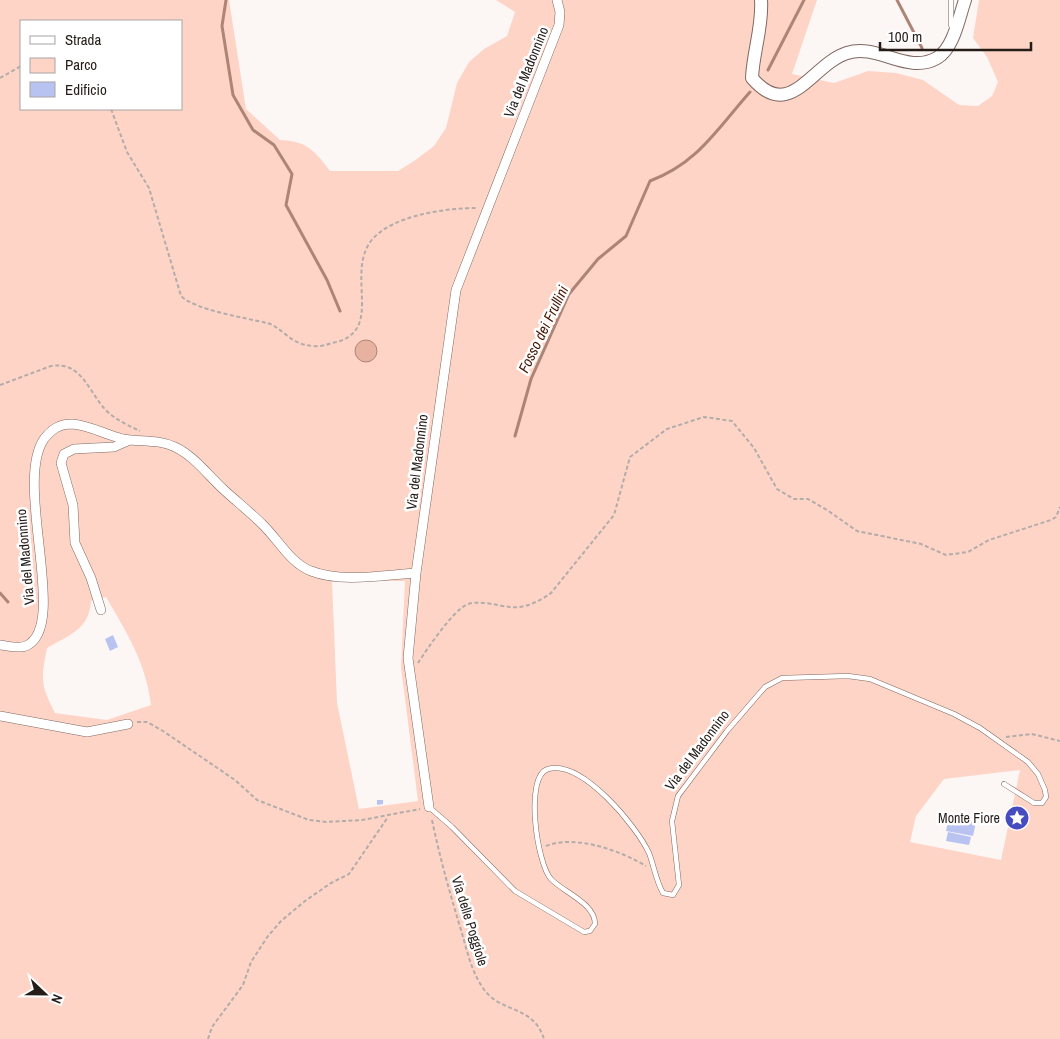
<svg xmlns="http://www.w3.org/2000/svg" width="1060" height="1039" font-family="'Archivo Narrow',sans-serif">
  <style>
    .green { fill: #fed4c6; fill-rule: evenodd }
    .water { fill: #e7b2a0; stroke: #ad8577 }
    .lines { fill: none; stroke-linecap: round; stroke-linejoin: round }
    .stream { stroke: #ad8577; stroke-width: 3 }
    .building { fill: #b9c3f2 }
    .service-casing { stroke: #806860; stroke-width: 5.5 }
    .minor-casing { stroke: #806860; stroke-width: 10 }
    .secondary-casing { stroke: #806860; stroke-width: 14 }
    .path { stroke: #b3acaa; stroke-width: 2; stroke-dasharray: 4 2.5; stroke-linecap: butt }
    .service { stroke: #fff; stroke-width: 4.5 }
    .minor { stroke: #fff; stroke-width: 9 }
    .secondary { stroke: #fff; stroke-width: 12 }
    .labels { text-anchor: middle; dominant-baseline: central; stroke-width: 5; stroke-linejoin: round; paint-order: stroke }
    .street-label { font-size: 14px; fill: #251c18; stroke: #fff }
    .poi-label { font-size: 14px; fill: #251c18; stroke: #fff; text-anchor: end }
    .water-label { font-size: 15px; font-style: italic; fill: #481907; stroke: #fff }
  </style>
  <rect width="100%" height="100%" fill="#fcf7f5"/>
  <path class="green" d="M0,0H229L246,109L280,140C307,141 315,151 330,171H398L414,161L434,146L446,128L457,83L469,62L484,49L507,36L515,12L496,0H817L792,74L834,83L868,71L896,73L923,80L959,105L978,106L992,96L998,82L987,57L973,38L979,0H1060V1039H0ZM21,21H181V109H21ZM332,581H405L401,667L418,801L359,809L337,703ZM106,597C127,633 146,663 151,705L107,720L55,713C40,684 41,679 47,648C69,635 89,630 91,601ZM1020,770L1001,860L910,842L916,816L944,779Z"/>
  <path class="water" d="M355 351a11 11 0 1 1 22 0a11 11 0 1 1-22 0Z"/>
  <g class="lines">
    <path class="stream" d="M226,0L222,26L233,95L253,130L274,145L292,174L286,205L327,280L340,311
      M897,0L922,48
      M768,70L804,0
      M515,436L531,379L569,294L598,259L626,236L650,181C698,163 717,129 750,92
      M0,593L8,602"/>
  </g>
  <path class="building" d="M113,635L118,647L110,651L105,639Z
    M377,800H383V804L377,805Z
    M949,816L976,822L973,836L946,831Z
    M948,832L971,837L969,845L946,841Z"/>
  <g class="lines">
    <defs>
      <path id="service" d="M951,0V25L953,30
        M429,807L452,827L515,891L584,932L590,931L595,924C595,903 563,892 551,879C537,864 524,776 548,769C582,759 637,827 649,853C654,866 656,881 663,893L673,895L679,885L672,821L678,796L727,731L765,687L782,678L848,676L870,679L954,714L980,728L1028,762L1038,774L1045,790L1046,797L1042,803H1034L1004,784"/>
      <path id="minor" d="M416,573L408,658L429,807
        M101,610L91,578L75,543L73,505L61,463L64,454L74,449L114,447L130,440
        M0,645C8,646 19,649 26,646C70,627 13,484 44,439C52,429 59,424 72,424C89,425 106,435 123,439C140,442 159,439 175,447C194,456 208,475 223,489C236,501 250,512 262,524C278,539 290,563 311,571C342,583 383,575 416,573L456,290L559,25L560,12L557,0
        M0,716L87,732L128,724"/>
      <path id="secondary" d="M761,0C763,26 753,52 752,78C790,123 812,64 847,53C878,43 907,75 937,58C954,48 959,17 965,0"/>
    </defs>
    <use href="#service" class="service-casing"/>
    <use href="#minor" class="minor-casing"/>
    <use href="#secondary" class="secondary-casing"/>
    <path class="path" d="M0,78L21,66
      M111,109L127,152L149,188L181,296C195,310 246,318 267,323C281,326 290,345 313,346C319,347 326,345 332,343C386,333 345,275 371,241C391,215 447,208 477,208
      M0,385L51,366C80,361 88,389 103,407C112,418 127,425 140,431
      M418,663C427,649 454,609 468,604C481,600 498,606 511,607C524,609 540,601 551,593L614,515L630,457L667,429L704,417L732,421L754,448L777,489L794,499H808L827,510L857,531L921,544L946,555L968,552L989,540L1051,520L1056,517L1060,507
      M137,722H147L163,731L235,780L257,800L309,820L326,822L362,820L420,809
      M1006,737L1032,734L1060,741
      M432,820C440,858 450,894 461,930C467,950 471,971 483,988C500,1014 533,1004 544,1039
      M546,846C575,834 621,851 646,866
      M208,1039L212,1027L243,985L251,962L268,936L281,921L305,901L331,883L349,874L388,817"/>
    <use href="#service" class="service"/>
    <use href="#minor" class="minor"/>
    <use href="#secondary" class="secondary"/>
  </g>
  <defs>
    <symbol id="sight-disc" viewBox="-11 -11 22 22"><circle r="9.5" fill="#474bc0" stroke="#fff"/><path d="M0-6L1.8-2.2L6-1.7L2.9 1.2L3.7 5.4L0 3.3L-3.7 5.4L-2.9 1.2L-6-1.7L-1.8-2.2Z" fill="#fff"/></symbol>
  </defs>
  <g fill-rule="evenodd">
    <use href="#sight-disc" x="1003" y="804" width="28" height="28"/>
  </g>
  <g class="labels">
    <g class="street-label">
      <text transform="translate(526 72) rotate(-68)">Via del Madonnino</text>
      <text transform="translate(417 462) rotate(-83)">Via del Madonnino</text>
      <text transform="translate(25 557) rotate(-95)">Via del Madonnino</text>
      <text transform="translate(697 750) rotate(-53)">Via del Madonnino</text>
      <text transform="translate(470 921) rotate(73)">Via delle Poggiole</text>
    </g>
    <g class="poi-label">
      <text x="1000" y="818">Monte Fiore</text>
    </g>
    <g class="water-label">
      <text transform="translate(543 329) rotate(-64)">Fosso dei Frullini</text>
    </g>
  </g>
  <rect x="20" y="20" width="162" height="90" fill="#ffffff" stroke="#a8a4a3"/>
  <rect x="30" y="36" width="25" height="8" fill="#ffffff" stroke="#a8a4a3"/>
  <text x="65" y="45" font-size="15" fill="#251c18">Strada</text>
  <rect x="30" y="58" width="25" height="15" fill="#fed4c6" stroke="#a8a4a3"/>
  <text x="65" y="70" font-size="15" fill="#251c18">Parco</text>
  <rect x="30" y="82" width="25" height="15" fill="#b9c3f2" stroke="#a8a4a3"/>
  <text x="65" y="95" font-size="15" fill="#251c18">Edificio</text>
  <g transform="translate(45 994) rotate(112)" stroke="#ffffff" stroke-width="4" paint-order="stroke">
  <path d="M0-4L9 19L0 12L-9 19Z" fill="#251c18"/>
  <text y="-8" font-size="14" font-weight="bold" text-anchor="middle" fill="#251c18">N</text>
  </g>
  <path d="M880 42v8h151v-8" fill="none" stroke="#251c18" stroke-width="2.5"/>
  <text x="888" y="42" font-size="15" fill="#251c18" stroke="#ffffff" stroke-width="4" paint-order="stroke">100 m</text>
</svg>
